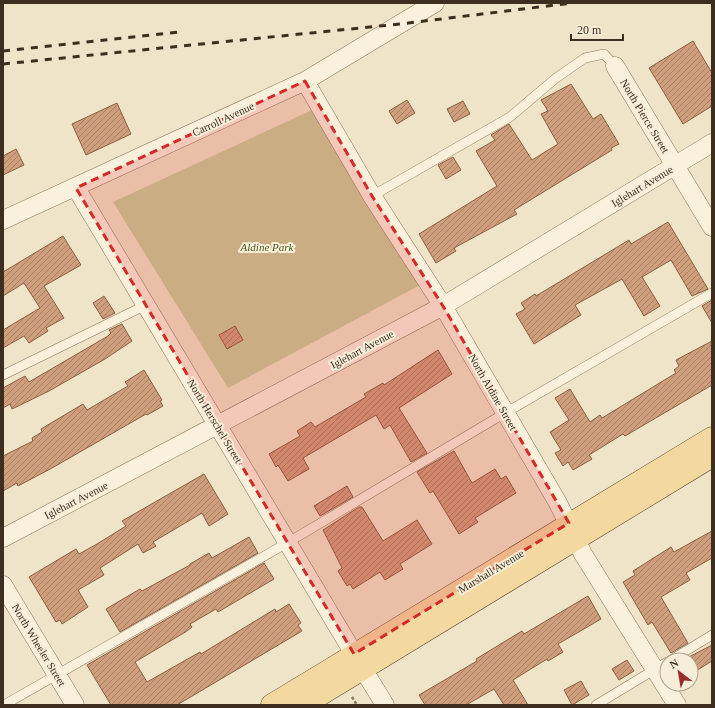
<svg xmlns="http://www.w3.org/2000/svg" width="715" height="708" font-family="'Times New Roman',serif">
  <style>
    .park { fill: #c9cf9b }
    .building { fill: url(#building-hatch); stroke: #8d5f41 }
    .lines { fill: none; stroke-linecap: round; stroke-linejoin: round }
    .lane-casing { stroke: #8d765c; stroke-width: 10 }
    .street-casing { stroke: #8d765c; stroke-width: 19 }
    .primary-casing { stroke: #5b4430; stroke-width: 23 }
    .path { stroke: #8d765c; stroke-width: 2.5; stroke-dasharray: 3 2; stroke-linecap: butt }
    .lane { stroke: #faf1dc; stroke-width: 9 }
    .street { stroke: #faf1dc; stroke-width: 18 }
    .primary { stroke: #f3d9a0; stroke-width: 22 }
    .rail { stroke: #3d2e20; stroke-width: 3; stroke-dasharray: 7 7; stroke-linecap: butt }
    .marked { fill: #d62828; fill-opacity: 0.2; stroke: #d62828; stroke-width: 3; stroke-dasharray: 8 5; stroke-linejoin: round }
    .labels { text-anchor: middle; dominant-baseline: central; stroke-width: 4; stroke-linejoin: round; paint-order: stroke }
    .street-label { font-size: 11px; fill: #3d2e20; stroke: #f7eed8 }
    .park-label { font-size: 11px; font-style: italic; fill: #4d5a26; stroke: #f7eed8 }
  </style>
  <defs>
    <pattern id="building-hatch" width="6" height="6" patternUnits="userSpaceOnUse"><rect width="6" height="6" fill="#cf9f7d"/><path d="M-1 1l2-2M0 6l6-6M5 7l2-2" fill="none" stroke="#a98266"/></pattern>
  </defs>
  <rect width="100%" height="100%" fill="#f0e4c8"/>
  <path class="park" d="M312,110L420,285L228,388L113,202Z"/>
  <path class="building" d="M693,41L712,73V106L683,124L649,68Z
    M571,84L593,119L601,114L619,144L611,148L612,150L514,210L517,214L454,248L456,251L436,263L419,234L497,186L476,151L495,140L491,135L509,124L532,160L558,144L541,114L548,111L541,100Z
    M407,100L415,113L397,124L389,111Z
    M463,101L470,114L454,122L447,109Z
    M117,103L131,134L86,155L72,124Z
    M16,149L24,165L3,175V156Z
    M453,157L461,170L446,179L438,165Z
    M668,222L708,289L692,296L671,260L642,277L660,306L644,316L622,279L575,305L581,315L534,344L516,314L525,309L521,303L535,294L536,296L629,240L631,244Z
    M63,236L81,265L44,286L64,318L46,328L48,331L29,343L24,336L3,348V330L40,308L24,283L3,296V272Z
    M104,296L115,313L103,319L93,303Z
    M712,300V323L702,306Z
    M122,324L132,341L105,359L49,391L12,409L10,404L3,408V388L25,376L29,382L108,336L111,333L109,330Z
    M235,326L243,340L227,349L219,335Z
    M712,341V385L625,436L623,434L589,455L592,459L573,470L568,462L563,466L555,453L561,450L550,432L569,420L555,398L570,389L590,422L600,415L602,418L676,373L674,370L679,366L676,360Z
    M438,350L452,374L399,408L427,453L411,462L390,425L384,429L376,415L303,458L309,469L288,481L278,465L276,467L269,454L300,436L297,431L311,422L315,427L366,397L364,394L383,383L384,385Z
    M144,370L162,400L160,401L163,406L147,415L146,414L52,468L18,486L17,483L3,491V456L33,441L32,438L42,432L41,429L83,404L87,410L128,386L125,382Z
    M454,451L472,483L495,469L501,479L506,476L516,493L475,518L478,522L459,534L433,491L430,493L417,472Z
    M204,474L228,514L209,526L202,513L153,542L156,546L143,553L138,544L100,568L104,575L78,590L88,607L62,624L60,620L56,622L29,577L76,549L79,554L97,544L126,526L122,521Z
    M347,486L353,497L320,516L314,506Z
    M359,507H362L383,541L417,520L432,544L400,564L403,569L385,580L380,572L353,589L350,584L347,586L338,571L342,568L323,530Z
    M712,531V558L686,573L690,580L661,597L688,643L671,653L652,622L648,625L623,582L635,575L633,571L671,547L674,552Z
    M249,537L258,553L120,632L106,609L140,589L142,591L190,565V564L209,553L212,558Z
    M264,563L274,579L218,612L216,609L190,624L192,627L187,631L135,662L147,682L200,652L201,654L275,609L276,612L289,604L301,623L298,625L302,631L177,705H111L87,665Z
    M588,596L601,619L558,644L563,652L548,661L547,659L513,680L528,705H504L494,689L466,705H425L419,695L477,661L476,659L522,631L524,634Z
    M712,645V661L691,674V660H683Z
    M627,660L634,671L619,680L612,669Z
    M581,681L589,695L572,705L564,690Z"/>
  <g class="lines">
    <defs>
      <path id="lane" d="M372,196L510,117L556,78L585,58L604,54L615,66
        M3,375L146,305
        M671,660L712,635
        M4,705L287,543L505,413L712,293
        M596,705L667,662"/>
      <path id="street" d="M615,66L712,227
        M305,81L372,196L443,306L558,503L583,554L677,705
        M76,188L354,654
        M3,220L305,81L435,3
        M3,538L443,306L712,143
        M3,585L75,705
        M363,669L385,705"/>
      <path id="primary" d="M272,705L712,438
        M303,705L712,456"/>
    </defs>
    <use href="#lane" class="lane-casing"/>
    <use href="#street" class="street-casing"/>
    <use href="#primary" class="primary-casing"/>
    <path class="path" d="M352,697L357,705"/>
    <use href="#lane" class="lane"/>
    <use href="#street" class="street"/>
    <use href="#primary" class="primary"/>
    <path class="rail" d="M3,51L179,32
      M3,64L400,24L572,3"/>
  </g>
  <path class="marked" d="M305,81L372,196L443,306L569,523L354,654L76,188Z"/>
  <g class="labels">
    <g class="street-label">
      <text transform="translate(645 116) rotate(59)">North Pierce Street</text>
      <text transform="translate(223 119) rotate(-25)">Carroll Avenue</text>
      <text transform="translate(642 186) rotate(-31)">Iglehart Avenue</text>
      <text transform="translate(362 349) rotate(-28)">Iglehart Avenue</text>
      <text transform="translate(493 392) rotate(60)">North Aldine Street</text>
      <text transform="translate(215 421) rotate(59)">North Herschel Street</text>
      <text transform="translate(76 500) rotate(-27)">Iglehart Avenue</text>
      <text transform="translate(491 571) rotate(-31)">Marshall Avenue</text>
      <text transform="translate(39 645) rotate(59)">North Wheeler Street</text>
    </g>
    <g class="park-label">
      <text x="267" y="247">Aldine Park</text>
    </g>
  </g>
  <rect width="715" height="708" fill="none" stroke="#3d2e20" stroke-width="8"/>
  <g transform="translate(679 672) rotate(329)"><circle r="19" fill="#f7eed8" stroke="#ada18e"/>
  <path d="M0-3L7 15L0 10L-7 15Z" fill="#9e2a2b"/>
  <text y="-6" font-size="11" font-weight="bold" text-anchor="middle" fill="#3d2e20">N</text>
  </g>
  <path d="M571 34v6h52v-6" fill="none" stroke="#3d2e20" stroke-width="2"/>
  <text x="577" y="34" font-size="12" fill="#3d2e20" stroke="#f7eed8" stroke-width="3" paint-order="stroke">20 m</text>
</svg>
